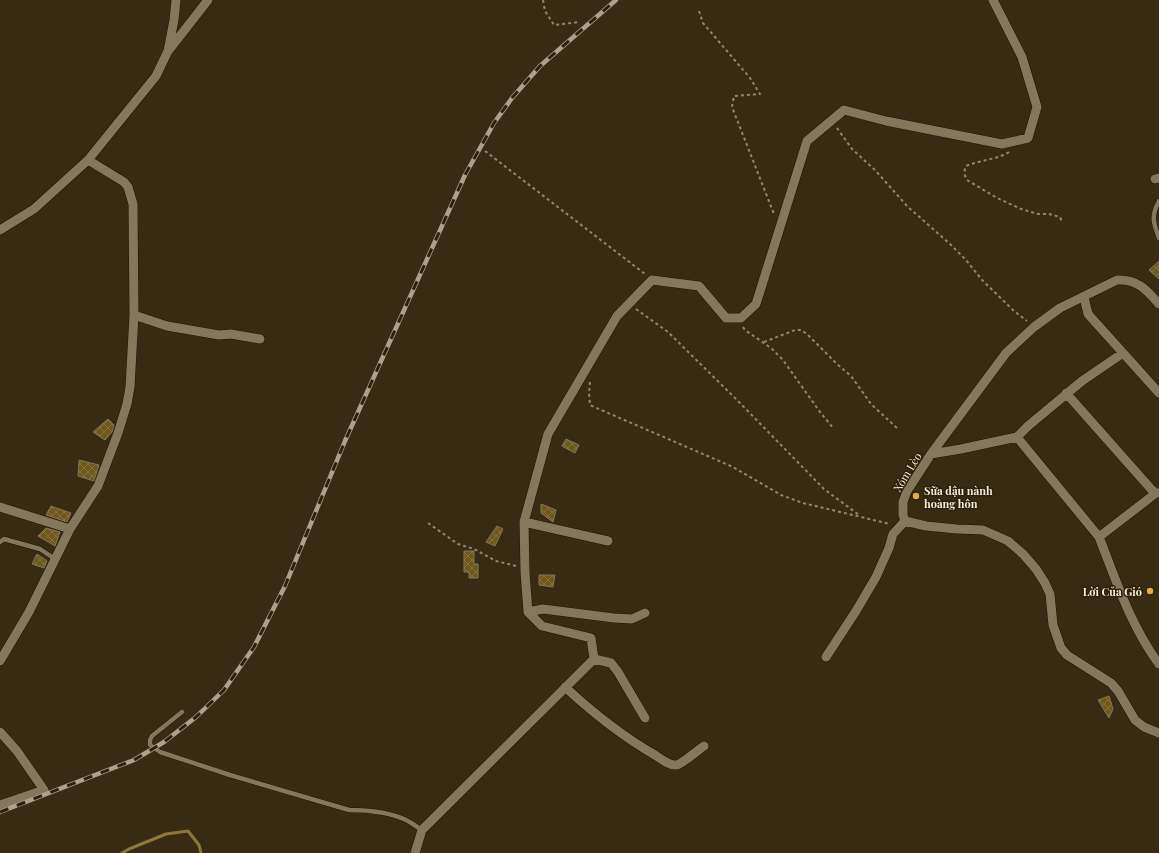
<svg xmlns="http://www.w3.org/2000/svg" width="1159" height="853" font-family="'Playfair Display',serif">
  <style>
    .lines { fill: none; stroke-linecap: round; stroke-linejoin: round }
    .stream { stroke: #8f773c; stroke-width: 3 }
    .building { fill: url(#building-cross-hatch); stroke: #82765b }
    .service-casing { stroke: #1e1400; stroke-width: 5.5 }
    .minor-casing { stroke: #1e1400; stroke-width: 10 }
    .path { stroke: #8f8772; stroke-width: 2; stroke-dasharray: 3 3; stroke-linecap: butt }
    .service { stroke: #83775c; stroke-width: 4.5 }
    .minor { stroke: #83775c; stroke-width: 9 }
    .rail-casing { stroke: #aaa28f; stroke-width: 4.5 }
    .rail { stroke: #2d2209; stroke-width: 3; stroke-dasharray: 9; stroke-linecap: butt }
    .poi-dot { fill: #dfb034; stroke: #2d2209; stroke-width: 1.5 }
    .labels { text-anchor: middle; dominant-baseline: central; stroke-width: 3; stroke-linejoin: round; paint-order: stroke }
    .street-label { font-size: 11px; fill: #f3edde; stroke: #2d2209 }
    .poi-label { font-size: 11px; font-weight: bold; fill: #f3edde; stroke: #2d2209; text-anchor: start }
  </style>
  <defs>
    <pattern id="building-cross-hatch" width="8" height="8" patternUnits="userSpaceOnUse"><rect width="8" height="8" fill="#6f581b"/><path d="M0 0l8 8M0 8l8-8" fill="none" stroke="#84703c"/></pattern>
  </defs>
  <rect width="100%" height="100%" fill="#372c13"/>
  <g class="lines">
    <path class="stream" d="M122,853L129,849L166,834L188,831L199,845L201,853"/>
  </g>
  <path class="building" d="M1159,261V279L1149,270Z
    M108,419L114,425L112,432L105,440L93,432Z
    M566,439L579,445L575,453L562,446Z
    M79,460L99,465L94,481L78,476Z
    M541,504L556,510L553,522L541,513Z
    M51,506L71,513L67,522L46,515Z
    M497,526L503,529L495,546L486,542Z
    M46,528L60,532L55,546L38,536Z
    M464,551H474V564H478V578H469V572H464Z
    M37,554L47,561L44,568L32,564Z
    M539,575H555L553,587L539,585Z
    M1109,696L1113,709L1109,718L1098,700Z"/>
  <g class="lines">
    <defs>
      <path id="service" d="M1159,238C1153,222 1151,216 1159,201
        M0,542L4,539L40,549L55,559
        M182,712L152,736L150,740V745L160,752L230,775L349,810C368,810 389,812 406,820C412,823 417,827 422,830"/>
      <path id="minor" d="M169,50L208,0
        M1155,179L1159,178
        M0,230L34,209L88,160L156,76L168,51L174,20L176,0
        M1084,297L1088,314L1159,393
        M1159,304C1146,289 1137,279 1117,280L1060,308L1034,327L1006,353L931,454L907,491L903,502V515L905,521L926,526L957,529L983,530L1008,541L1023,554L1036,569L1045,583L1050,594L1053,625L1061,648L1067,655L1111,683L1118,691L1135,720L1144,727L1159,733
        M134,315L167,326L219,335L231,334L260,339
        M1066,393L1151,489L1156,493H1159
        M1017,437L1099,537L1156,493
        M931,454L961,449L1017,437L1028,426L1082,381L1123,353
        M0,507L70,529
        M524,522L608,541
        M1099,537C1116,580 1131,627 1159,664
        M528,612L543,609L614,618L632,619L645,613
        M826,657L856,611L876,577L889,548L893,534L905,521
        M594,659L611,663L618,672L645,718
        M0,661L29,612L70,529L98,486L118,433L127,404L130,387L134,315L133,204L128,187L124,182L88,160
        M565,687C593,713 622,736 655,755C661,759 670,766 677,765C682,764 698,750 704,746
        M0,732L17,751L44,790L0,805
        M415,853L422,830L594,659L591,638L542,626L528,612L525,572L524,522L548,434L617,316L652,280L699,286L726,318H741L756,304L807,141L844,110L886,121L1002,144L1028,138L1037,107L1022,57L993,0"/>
    </defs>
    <use href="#service" class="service-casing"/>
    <use href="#minor" class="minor-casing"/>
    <path class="path" d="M543,0L545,11L554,25L580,22
      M699,11L703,23L750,78L760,94L734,96L732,107L774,214
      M837,128L852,149L875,170L907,206L950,244L966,260L982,280L1014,311L1027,321
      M485,151L645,274
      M1009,152C996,160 980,160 966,166C964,171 964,175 967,180L997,198L1021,209L1038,214H1049L1060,217L1062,222
      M636,309L668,332L737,400L824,489L859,515
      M743,327L745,330L771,348L783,360L820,412L834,429
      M764,342L795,330H801L807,334L837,364L851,376L871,404L897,428
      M590,382L589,393L590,405L592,406L733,467L781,495L803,503L890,524
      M428,523L458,544L474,549L496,561L516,566"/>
    <use href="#service" class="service"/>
    <use href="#minor" class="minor"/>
    <defs>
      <path id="rail" d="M0,812L134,760L164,742L196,717L224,690L254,647L285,586L345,441L465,175L494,123L512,98L540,66L616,0"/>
    </defs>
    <use href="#rail" class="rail-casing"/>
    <use href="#rail" class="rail"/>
  </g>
  <g class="poi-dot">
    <circle cx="916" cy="496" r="4"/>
    <circle cx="1150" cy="591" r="4"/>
  </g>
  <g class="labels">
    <g class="street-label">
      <text transform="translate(907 472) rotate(-59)">Xóm Lèo</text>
    </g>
    <g class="poi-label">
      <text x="924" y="490">Sữa đậu nành<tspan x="924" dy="13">hoàng hôn</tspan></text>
      <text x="1142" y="591" text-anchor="end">Lời Của Gió</text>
    </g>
  </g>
</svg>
